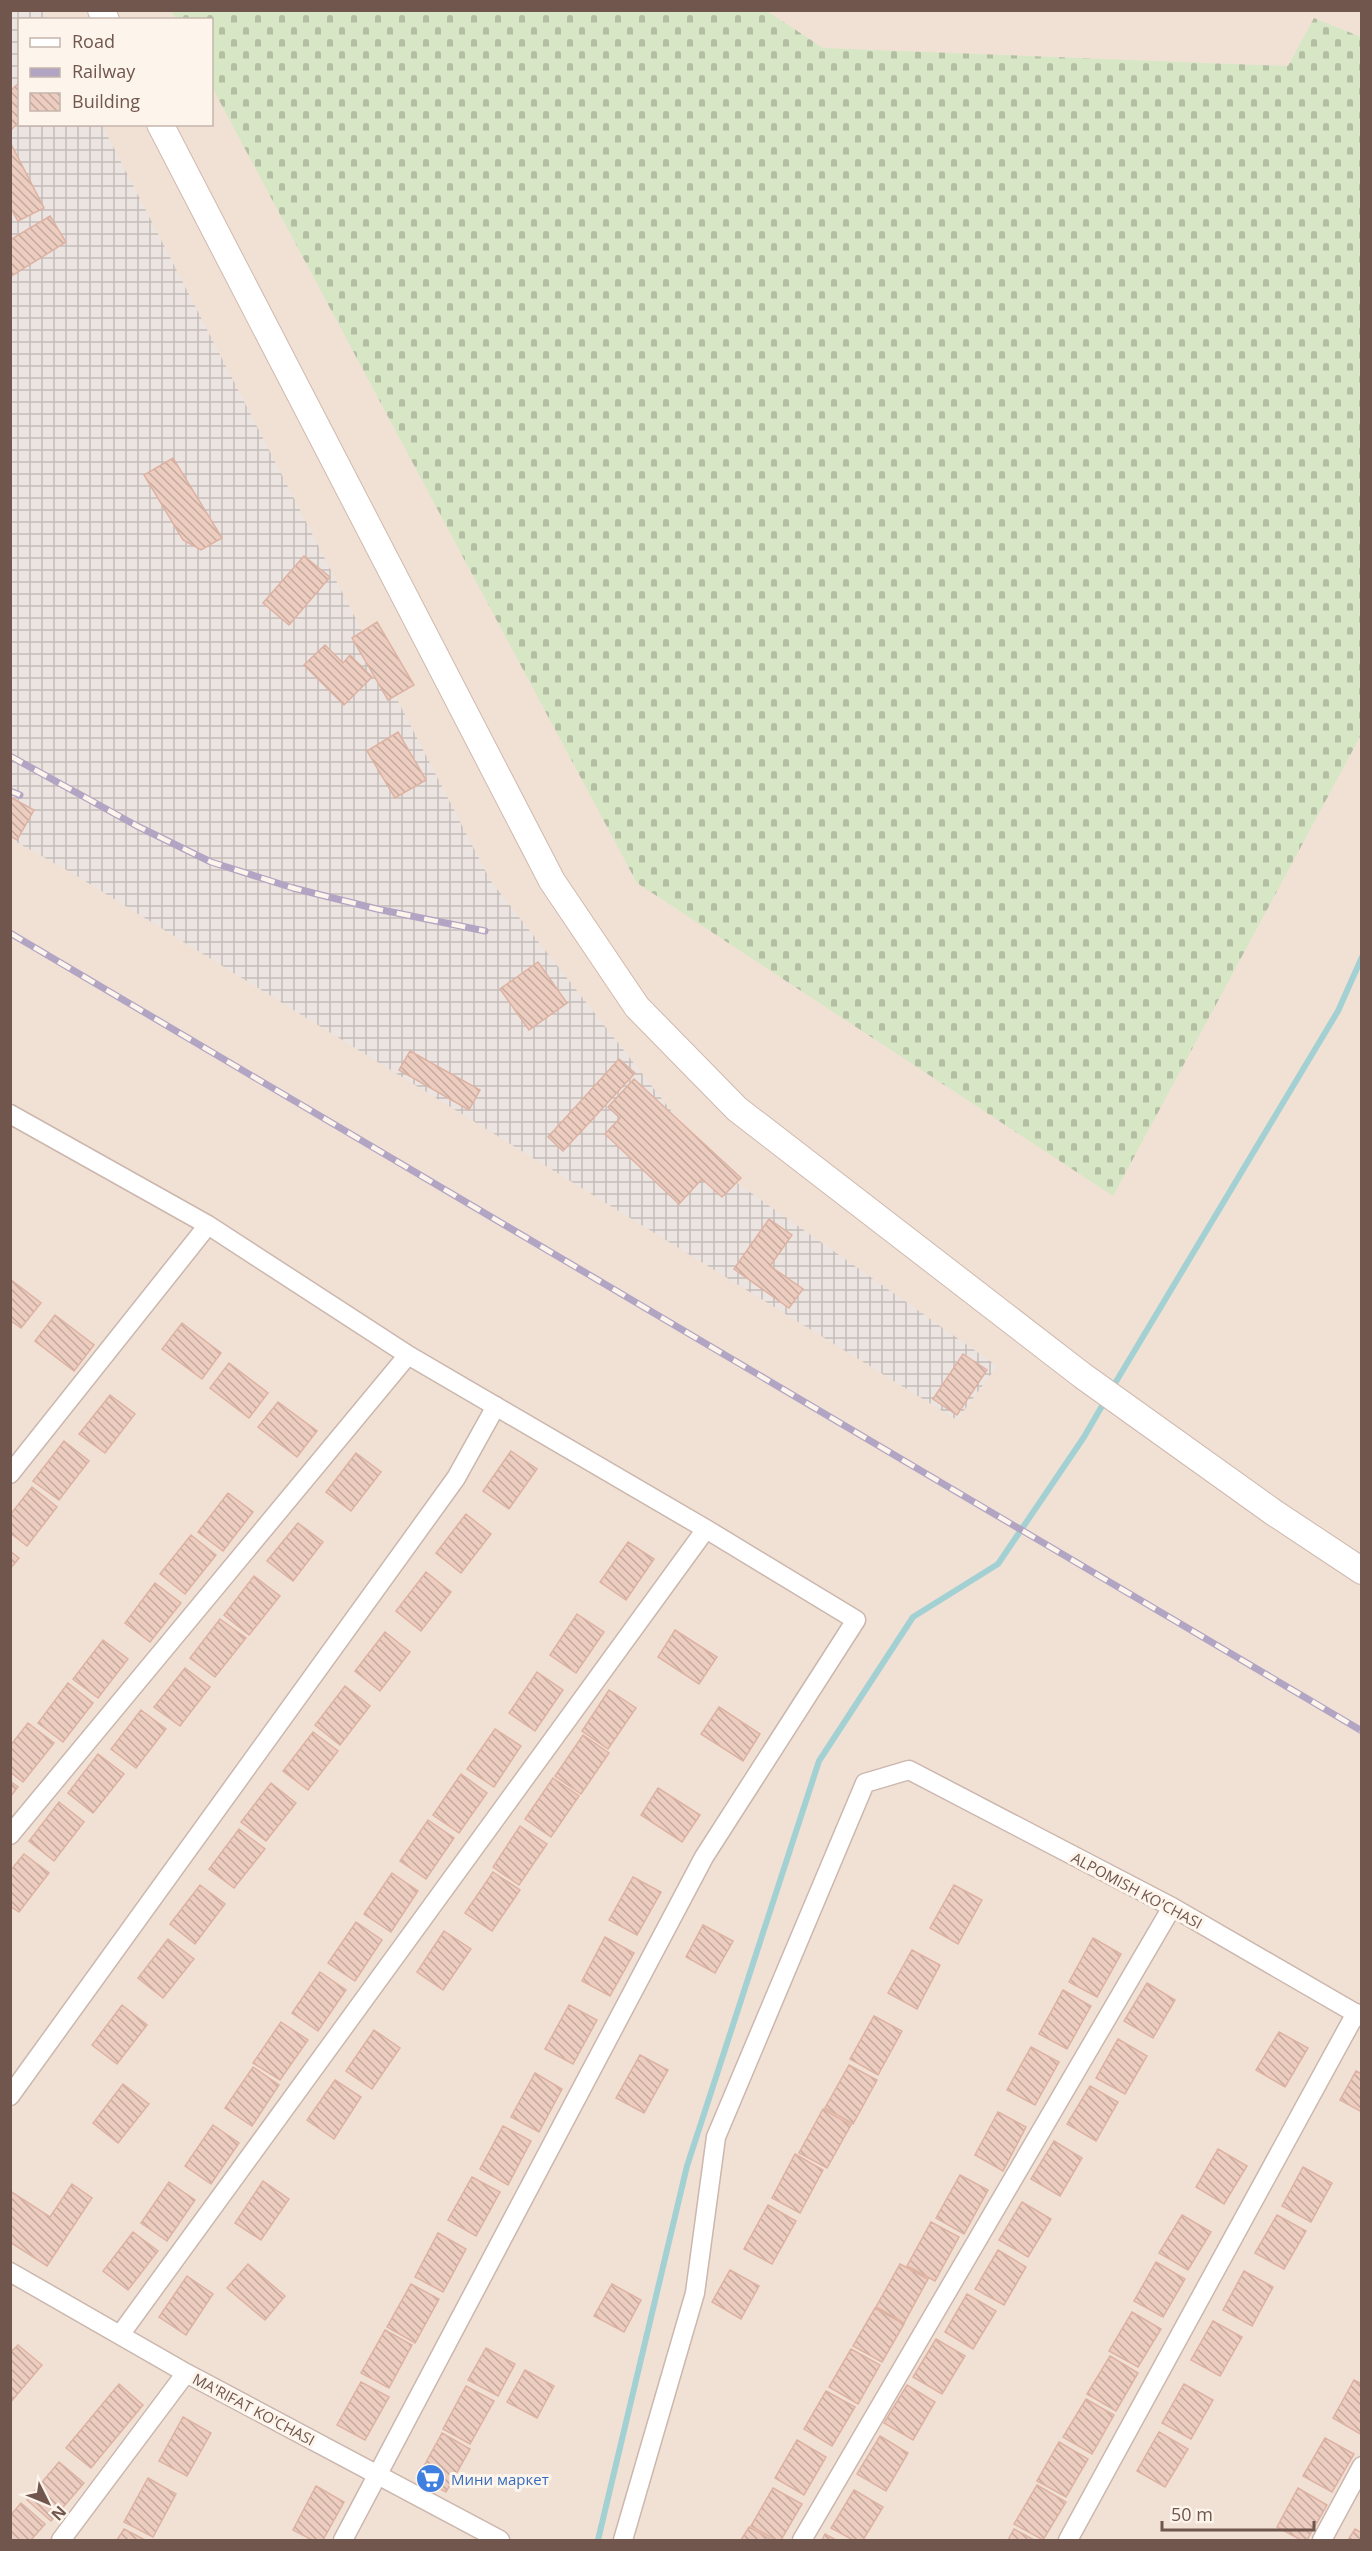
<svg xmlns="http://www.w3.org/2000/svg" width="1372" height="2551" font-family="'Open Sans',sans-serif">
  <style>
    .residential { fill: #f1e1d5; fill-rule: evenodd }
    .industrial { fill: url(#industrial-grid) }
    .cemetery { fill: url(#cemetery-stones) }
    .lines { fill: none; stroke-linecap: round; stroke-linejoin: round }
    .stream { stroke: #a3d1d3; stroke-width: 6 }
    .building { fill: url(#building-back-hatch); stroke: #deb2a2; stroke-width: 1.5 }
    .minor-casing { stroke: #cbb7ad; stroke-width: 21 }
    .secondary-casing { stroke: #cfb9ae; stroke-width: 28 }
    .minor { stroke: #fff; stroke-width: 18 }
    .secondary { stroke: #fff; stroke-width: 26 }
    .rail-casing { stroke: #b2a5c3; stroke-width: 7 }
    .rail { stroke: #fdf5ec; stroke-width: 4.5; stroke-dasharray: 14; stroke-linecap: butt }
    .labels { text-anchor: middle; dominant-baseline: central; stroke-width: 6; stroke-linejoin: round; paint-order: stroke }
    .street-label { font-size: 15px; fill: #71564d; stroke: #fdf5ec }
    .shop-label { font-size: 15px; fill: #366cbe; stroke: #fdf5ec; text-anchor: start }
  </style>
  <defs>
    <pattern id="industrial-grid" width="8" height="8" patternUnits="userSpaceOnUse" patternTransform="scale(1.5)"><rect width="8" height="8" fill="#ebe4e0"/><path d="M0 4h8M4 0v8" fill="none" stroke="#c3bcb8"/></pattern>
    <pattern id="cemetery-stones" width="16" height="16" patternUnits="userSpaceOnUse" patternTransform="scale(1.5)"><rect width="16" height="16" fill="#d7e7c6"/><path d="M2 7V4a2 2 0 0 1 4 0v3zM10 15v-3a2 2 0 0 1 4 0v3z" fill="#b3bea3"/></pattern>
    <pattern id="building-back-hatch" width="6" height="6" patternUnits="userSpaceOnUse" patternTransform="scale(1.5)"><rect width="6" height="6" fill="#edcdc0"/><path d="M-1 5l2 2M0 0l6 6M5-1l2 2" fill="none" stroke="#c4a99e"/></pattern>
  </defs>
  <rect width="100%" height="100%" fill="#faf0e6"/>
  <path class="residential" d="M11,11H1361V2540H11ZM20,20H212V124H20Z"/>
  <path class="industrial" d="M43,10L48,19L20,20V124L102,125L490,880L717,1169L997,1366L957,1420L72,873L11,839L10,11Z"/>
  <path class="cemetery" d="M171,11H767L823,48L1288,66L1314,18L1361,37V735L1113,1196L637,883L212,87V20L176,19Z"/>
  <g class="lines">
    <path class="stream" d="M1111,1390L1338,1011L1362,957
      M598,2540L687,2166L819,1761L913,1617L998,1564L1084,1437L1106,1399"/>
  </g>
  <path class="building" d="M20,82V121L10,131V91Z
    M10,142L44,208L18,221L10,207Z
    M50,216L66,242L10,277V240Z
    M173,458L222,538L201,550L183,540L144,475Z
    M304,556L330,577L289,625L263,603Z
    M377,622L414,685L388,700L352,638Z
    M325,645L343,663L350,655L372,677L344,705L304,665Z
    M398,732L426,780L395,798L367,751Z
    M10,797L34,810L17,840L10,836Z
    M538,962L567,1003L529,1030L500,989Z
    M410,1051L480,1090L469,1110L399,1070Z
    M619,1059L635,1073L563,1151L548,1137Z
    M634,1079L741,1178L722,1197L702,1179L679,1204L605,1134L620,1118L608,1107Z
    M769,1219L792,1235L770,1266L803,1289L789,1308L734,1269Z
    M10,1279L41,1303L21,1328L10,1320Z
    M55,1315L94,1345L74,1371L35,1341Z
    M182,1323L221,1353L202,1379L162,1349Z
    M963,1354L987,1370L957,1415L933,1399Z
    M229,1363L268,1393L249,1418L210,1388Z
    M110,1395L135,1414L105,1453L79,1434Z
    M278,1402L317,1431L297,1457L258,1427Z
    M64,1441L89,1461L59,1500L33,1481Z
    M511,1451L537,1469L509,1509L483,1491Z
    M356,1453L381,1472L351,1511L326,1492Z
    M32,1487L57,1507L27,1546L10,1533V1515Z
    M228,1493L253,1512L223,1551L198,1532Z
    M466,1514L491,1534L461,1573L436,1553Z
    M298,1523L323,1542L293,1581L267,1561Z
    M191,1535L216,1555L185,1594L160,1574Z
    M628,1542L654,1559L626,1600L600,1582Z
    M10,1551L19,1558L10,1569Z
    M426,1572L451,1592L421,1631L396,1611Z
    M254,1576L280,1596L249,1635L224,1615Z
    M155,1583L181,1603L150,1642L125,1623Z
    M577,1614L604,1632L576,1673L550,1655Z
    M220,1619L246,1638L215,1677L190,1658Z
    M675,1630L717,1657L699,1684L658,1657Z
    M385,1632L410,1652L380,1691L355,1671Z
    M103,1640L128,1659L98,1698L73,1679Z
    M185,1668L210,1687L180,1726L154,1707Z
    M537,1672L563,1690L535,1731L509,1713Z
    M68,1683L93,1703L63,1742L38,1723Z
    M345,1686L370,1706L340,1745L315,1725Z
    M609,1690L636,1708L608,1749L582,1731Z
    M719,1707L760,1734L743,1761L701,1734Z
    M141,1710L166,1729L136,1768L111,1749Z
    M28,1723L54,1743L23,1782L10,1772V1746Z
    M495,1729L521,1746L494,1787L467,1769Z
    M313,1732L338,1751L308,1790L283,1771Z
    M583,1735L609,1753L581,1794L555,1776Z
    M98,1754L124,1774L93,1813L68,1793Z
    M461,1774L487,1793L459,1833L433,1815Z
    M553,1778L579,1796L551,1837L525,1819Z
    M10,1781L18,1787L10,1797Z
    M271,1783L296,1803L266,1841L241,1822Z
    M658,1788L700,1815L682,1842L641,1815Z
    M59,1802L84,1822L54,1861L29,1841Z
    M428,1820L454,1838L426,1879L400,1861Z
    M520,1826L547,1844L519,1885L493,1867Z
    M239,1829L265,1849L234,1888L209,1869Z
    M24,1854L49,1873L19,1912L10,1906V1871Z
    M493,1872L520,1890L492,1931L465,1913Z
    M392,1873L418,1891L391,1932L364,1914Z
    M633,1877L661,1892L637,1935L609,1920Z
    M200,1885L225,1904L195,1944L170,1924Z
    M954,1885L982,1900L958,1944L930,1928Z
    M356,1922L382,1940L355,1981L328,1963Z
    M703,1925L733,1941L715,1973L686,1957Z
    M444,1931L471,1949L443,1990L417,1972Z
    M605,1937L634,1953L610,1996L582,1981Z
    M1093,1938L1121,1954L1097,1997L1069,1982Z
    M168,1939L194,1959L163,1998L138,1978Z
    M912,1950L940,1965L917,2009L888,1993Z
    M320,1972L346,1990L318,2031L292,2013Z
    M1147,1983L1175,2000L1153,2038L1124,2021Z
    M1063,1990L1091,2006L1067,2049L1039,2034Z
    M122,2005L147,2025L117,2064L92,2045Z
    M569,2005L597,2020L573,2064L545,2049Z
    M874,2016L902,2031L878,2075L850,2059Z
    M281,2022L308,2040L280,2080L253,2063Z
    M374,2030L400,2048L372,2089L346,2071Z
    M1279,2032L1308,2048L1285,2087L1256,2070Z
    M1118,2039L1147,2056L1125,2094L1096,2078Z
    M1031,2047L1059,2062L1035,2105L1007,2090Z
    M640,2055L668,2070L644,2113L616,2098Z
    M849,2065L877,2080L853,2124L825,2108Z
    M253,2067L279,2085L252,2126L225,2108Z
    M1356,2071L1362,2074V2112L1340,2100Z
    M535,2073L562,2089L539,2132L511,2117Z
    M335,2080L361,2097L334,2139L307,2120Z
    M123,2084L149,2104L118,2143L93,2123Z
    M1090,2086L1118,2102L1096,2141L1067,2124Z
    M823,2109L851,2125L827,2168L799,2153Z
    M998,2112L1026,2127L1003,2171L975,2155Z
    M213,2125L239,2143L211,2184L185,2166Z
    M503,2126L531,2141L508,2185L480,2169Z
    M1054,2141L1082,2158L1060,2196L1031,2179Z
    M1218,2149L1247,2166L1224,2204L1196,2187Z
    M795,2154L823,2170L800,2213L772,2198Z
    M1303,2167L1332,2183L1311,2222L1282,2206Z
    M960,2175L988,2190L964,2234L936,2218Z
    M472,2177L500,2192L476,2236L448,2220Z
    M263,2181L289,2199L261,2240L235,2223Z
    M169,2182L195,2200L167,2241L141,2223Z
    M72,2184L92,2198L47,2266L10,2242V2191L50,2217Z
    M1022,2202L1051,2219L1028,2257L999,2240Z
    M768,2205L796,2221L772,2264L744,2249Z
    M1182,2215L1211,2232L1188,2270L1159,2253Z
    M1277,2215L1306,2231L1284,2269L1255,2253Z
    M931,2222L959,2237L935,2281L907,2266Z
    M133,2232L158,2251L128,2290L103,2271Z
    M438,2233L466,2249L443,2292L415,2277Z
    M998,2250L1026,2267L1004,2305L975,2289Z
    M1156,2262L1185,2279L1163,2317L1134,2301Z
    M248,2264L285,2296L265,2320L227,2288Z
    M900,2264L928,2279L904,2323L876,2307Z
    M730,2270L759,2286L741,2319L712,2302Z
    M1244,2271L1273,2287L1252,2326L1223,2310Z
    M187,2276L213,2294L186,2335L159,2317Z
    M411,2284L439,2299L415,2343L387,2327Z
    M612,2284L641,2300L624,2332L594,2316Z
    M967,2294L996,2311L973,2349L945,2332Z
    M875,2308L904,2324L882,2362L853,2346Z
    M1132,2312L1161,2329L1138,2367L1109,2351Z
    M1213,2321L1242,2337L1220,2376L1191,2360Z
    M385,2330L412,2345L389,2388L361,2373Z
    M936,2339L965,2356L942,2394L913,2377Z
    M18,2345L42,2365L10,2403V2353Z
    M486,2348L515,2364L498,2396L468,2380Z
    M851,2349L880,2365L858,2404L829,2387Z
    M1110,2356L1138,2373L1116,2411L1087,2394Z
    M525,2370L554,2386L537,2418L507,2402Z
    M1354,2380L1362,2384V2435L1333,2418Z
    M361,2382L389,2397L365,2440L337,2425Z
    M119,2384L143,2405L91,2468L66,2448Z
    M1184,2384L1213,2400L1191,2439L1162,2423Z
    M907,2385L935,2402L913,2440L884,2423Z
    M466,2386L494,2401L470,2444L443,2429Z
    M826,2391L855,2407L832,2446L804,2429Z
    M1086,2399L1114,2415L1092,2454L1063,2437Z
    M183,2417L211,2433L187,2476L159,2461Z
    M1159,2432L1188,2449L1165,2487L1137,2471Z
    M442,2433L470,2449L446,2492L418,2477Z
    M880,2436L908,2453L886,2491L857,2474Z
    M1325,2438L1354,2454L1332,2492L1303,2476Z
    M797,2440L826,2457L804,2495L775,2478Z
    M1059,2442L1088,2459L1066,2497L1037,2481Z
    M59,2462L84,2483L51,2521L27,2500Z
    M148,2478L176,2494L153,2537L124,2522Z
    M1037,2485L1066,2502L1043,2540L1014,2524Z
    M316,2486L344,2502L323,2540H312L293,2530Z
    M773,2488L802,2504L781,2540H776L751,2526Z
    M1298,2488L1327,2505L1307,2540H1301L1277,2527Z
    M854,2490L883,2507L863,2540H853L831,2528Z
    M21,2503L45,2524L31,2540H10V2516Z
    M749,2527L772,2540H741Z
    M124,2529L145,2540H117Z
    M1014,2529L1034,2540H1008Z
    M1355,2529L1362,2533V2540H1348Z
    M825,2534L836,2540H822Z"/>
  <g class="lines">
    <defs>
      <path id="minor" d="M10,1114L208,1225L408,1355L706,1529L856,1620L704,1857L343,2540
        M10,1474L208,1225
        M10,1835L408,1355
        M10,2096L456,1478L496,1406
        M10,2272L186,2373L500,2540
        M120,2335L706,1529
        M61,2540L186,2373
        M623,2540L695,2293L716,2137L865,1783L909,1770L1172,1907L1362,2017
        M802,2540L1172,1907
        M1068,2540L1356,2013
        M1322,2540L1362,2466"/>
      <path id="secondary" d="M101,10L106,20
        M160,124L552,881L637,1007L737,1109L1083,1376L1273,1512L1362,1571"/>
    </defs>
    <use href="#minor" class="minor-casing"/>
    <use href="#secondary" class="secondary-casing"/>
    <use href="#minor" class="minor"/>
    <use href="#secondary" class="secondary"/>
    <defs>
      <path id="rail" d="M10,756L137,826L211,862L293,888L377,909L485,931
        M10,791L20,795
        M10,933L1362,1731"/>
    </defs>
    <use href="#rail" class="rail-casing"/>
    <use href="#rail" class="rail"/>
  </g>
  <defs>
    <symbol id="supermarket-disc" viewBox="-11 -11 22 22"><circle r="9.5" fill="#3f7fe0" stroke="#fdf5ec"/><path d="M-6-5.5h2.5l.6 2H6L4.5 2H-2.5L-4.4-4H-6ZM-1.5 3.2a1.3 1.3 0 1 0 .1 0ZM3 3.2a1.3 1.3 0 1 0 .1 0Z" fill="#fff"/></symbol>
  </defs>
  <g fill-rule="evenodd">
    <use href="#supermarket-disc" x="414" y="2462" width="33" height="33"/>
  </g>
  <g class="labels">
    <g class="street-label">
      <text transform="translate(1137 1890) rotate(28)">ALPOMISH KO'CHASI</text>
      <text transform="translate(254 2409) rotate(28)">MA'RIFAT KO'CHASI</text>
    </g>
    <g class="shop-label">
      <text x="451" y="2479">Мини маркет</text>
    </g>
  </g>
  <rect width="1372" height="2551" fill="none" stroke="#71564d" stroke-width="24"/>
  <rect x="18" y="18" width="195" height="108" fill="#fdf5ec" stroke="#c5b5ac" stroke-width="1.5"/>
  <rect x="30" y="38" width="30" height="9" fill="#ffffff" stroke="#c5b5ac" stroke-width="1.5"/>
  <text x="72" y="48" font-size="18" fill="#71564d">Road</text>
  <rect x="30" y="68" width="30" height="9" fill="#b2a5c3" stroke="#c5b5ac" stroke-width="1.5"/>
  <text x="72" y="78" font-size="18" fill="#71564d">Railway</text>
  <rect x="30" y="93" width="30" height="18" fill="url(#building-back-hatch)" stroke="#c5b5ac" stroke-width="1.5"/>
  <text x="72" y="108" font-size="18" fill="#71564d">Building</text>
  <g transform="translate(48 2503) rotate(133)" stroke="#fdf5ec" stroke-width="4.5" paint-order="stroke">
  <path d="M0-4.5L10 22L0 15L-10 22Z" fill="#71564d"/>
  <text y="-9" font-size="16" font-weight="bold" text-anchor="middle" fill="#71564d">N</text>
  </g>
  <path d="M1162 2521v9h152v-9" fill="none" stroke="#71564d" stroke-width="3"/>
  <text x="1171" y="2521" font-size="18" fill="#71564d" stroke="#fdf5ec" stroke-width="4.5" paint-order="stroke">50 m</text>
</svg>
